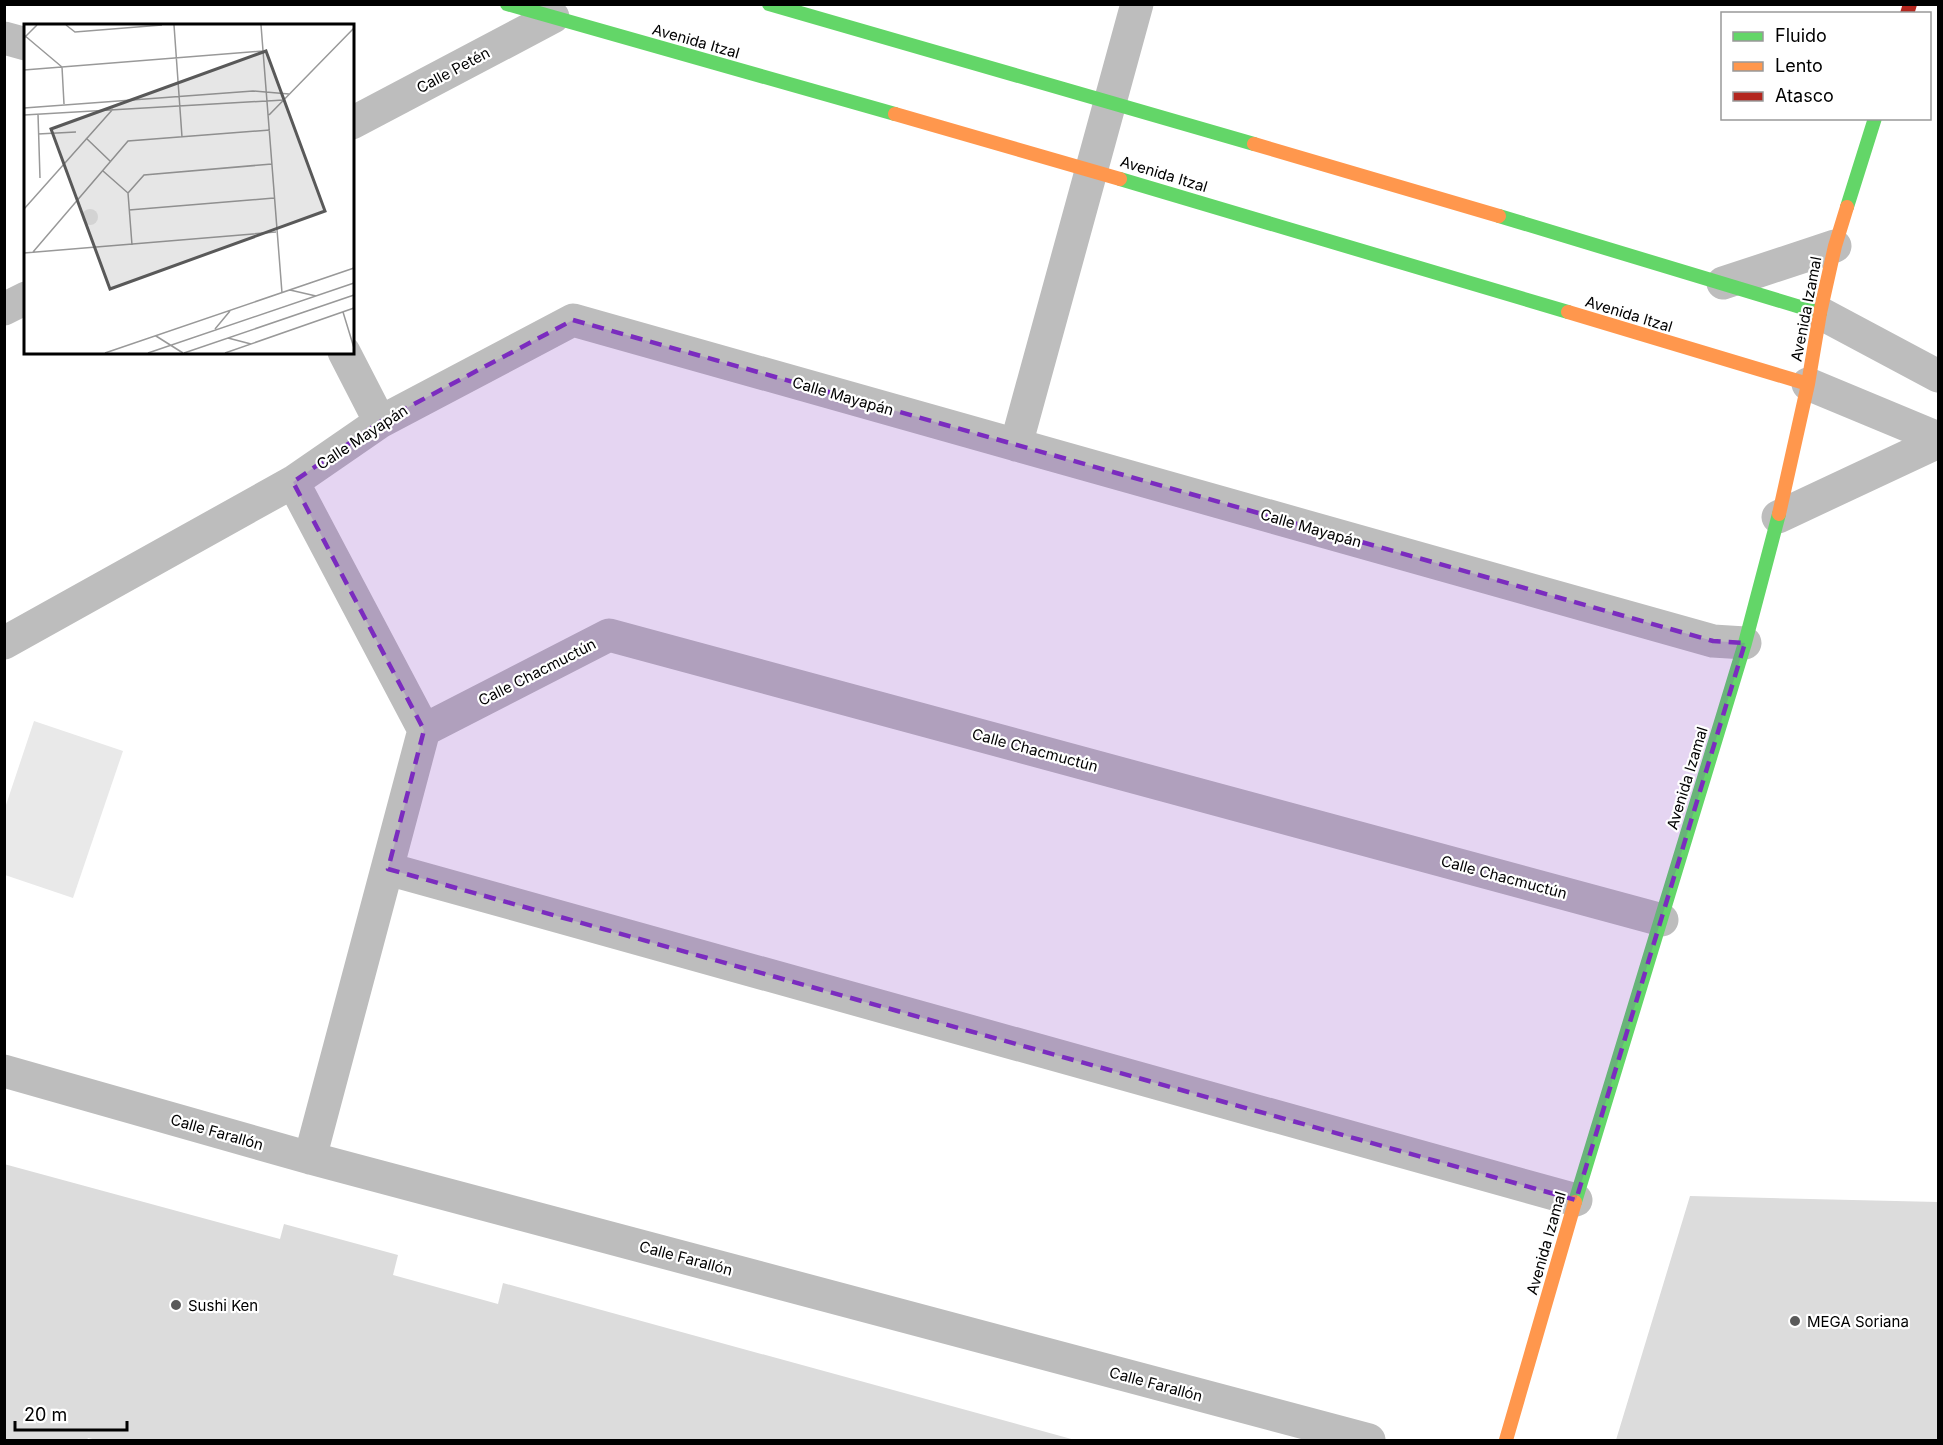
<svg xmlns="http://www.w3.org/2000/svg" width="1943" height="1445" font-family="Inter,sans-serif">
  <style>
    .green { fill: #e9e9e9 }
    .building { fill: #dcdcdc }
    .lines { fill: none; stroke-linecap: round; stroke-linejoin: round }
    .street { stroke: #bdbdbd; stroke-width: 33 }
    .fast { stroke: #63d668; stroke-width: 14 }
    .slow { stroke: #ff974d; stroke-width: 14 }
    .jam { stroke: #b3261e; stroke-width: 14 }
    .marked { fill: #7b2cbf; fill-opacity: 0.2; stroke: #7b2cbf; stroke-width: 4.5; stroke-dasharray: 12 8; stroke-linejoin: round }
    .poi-dot { fill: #595959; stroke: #fff; stroke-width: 2 }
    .labels { text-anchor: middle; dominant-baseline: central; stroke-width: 4.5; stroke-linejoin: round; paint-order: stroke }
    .street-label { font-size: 15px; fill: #000; stroke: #fff }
    .poi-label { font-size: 15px; fill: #000; stroke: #fff; text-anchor: start }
    .inset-road { fill: none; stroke: #999; stroke-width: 1.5 }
    .view { fill: #595959; fill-opacity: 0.15; stroke: #595959; stroke-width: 3 }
    .inset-edge { fill: none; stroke: #000; stroke-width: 3 }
  </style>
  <rect width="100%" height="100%" fill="#fff"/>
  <path class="green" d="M34,721L123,751L73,898L5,875V808Z"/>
  <path class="building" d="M4,1164L280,1239L284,1224L398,1255L393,1275L498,1304L503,1283L1075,1440H97L88,1438L87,1440H4Z
    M1690,1196L1938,1202V1440H1616Z"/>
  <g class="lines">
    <path class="street" d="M4,38L26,44
      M352,123L553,17
      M1723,283L1835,246
      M4,309L26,298
      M1820,313L1938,376
      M344,352L380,422
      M1808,384L1938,438
      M1016,445L1137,4
      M293,482L424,730L310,1158
      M1778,517L1938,442
      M4,643L293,482L380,422L573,320L1713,641L1745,643
      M424,730L609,635L1662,920
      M388,869L1576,1200
      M4,1071L310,1158L1369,1440"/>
    <path class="fast" d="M507,4L895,114
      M769,4L1254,144
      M1120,179L1568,312
      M1847,207L1875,118
      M1499,216L1820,313
      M1575,1202L1745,643L1779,514"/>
    <path class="slow" d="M895,114L1120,179
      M1254,144L1499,216
      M1568,312L1808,384
      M1779,514L1808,384L1820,313L1835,246L1847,207
      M1506,1440L1575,1202"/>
    <path class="jam" d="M1907,14L1910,4"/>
  </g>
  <path class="marked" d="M573,320L1713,641L1745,643L1576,1200L388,869L424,730L293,482L380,422Z"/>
  <g class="poi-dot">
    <circle cx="176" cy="1305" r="6"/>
    <circle cx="1795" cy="1321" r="6"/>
  </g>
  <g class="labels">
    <g class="street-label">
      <text transform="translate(696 41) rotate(16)">Avenida Itzal</text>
      <text transform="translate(453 70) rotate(-28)">Calle Petén</text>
      <text transform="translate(1164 174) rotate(17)">Avenida Itzal</text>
      <text transform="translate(1806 309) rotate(-79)">Avenida Izamal</text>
      <text transform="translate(1629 314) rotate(17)">Avenida Itzal</text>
      <text transform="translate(843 396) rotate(16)">Calle Mayapán</text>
      <text transform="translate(362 437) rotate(-33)">Calle Mayapán</text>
      <text transform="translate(1311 528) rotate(16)">Calle Mayapán</text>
      <text transform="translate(537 672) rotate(-27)">Calle Chacmuctún</text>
      <text transform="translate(1035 750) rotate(15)">Calle Chacmuctún</text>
      <text transform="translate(1687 778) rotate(-73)">Avenida Izamal</text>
      <text transform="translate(1504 877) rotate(15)">Calle Chacmuctún</text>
      <text transform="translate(217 1132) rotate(16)">Calle Farallón</text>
      <text transform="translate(1546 1243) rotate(-74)">Avenida Izamal</text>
      <text transform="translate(686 1258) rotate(15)">Calle Farallón</text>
      <text transform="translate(1156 1384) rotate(15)">Calle Farallón</text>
    </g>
    <g class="poi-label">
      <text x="188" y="1305">Sushi Ken</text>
      <text x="1807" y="1321">MEGA Soriana</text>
    </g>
  </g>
  <g transform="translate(24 24)">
    <rect width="330" height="330" fill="#fff"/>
    <path d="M58 193a8 8 0 1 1 16 0a8 8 0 1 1-16 0Z" fill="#e9e9e9"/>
    <path class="inset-road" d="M42,1L51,8L138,1M150,1L158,113M237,1L258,269M0,11L38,43L40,80M0,14L13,1M0,46L239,27M0,84L229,67L265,70M14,90L16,154M0,91L260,76M245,91L330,4M14,110L52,108M62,114L86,137M79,147L104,169L108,221M104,169L120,151L248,140M0,185L89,85M105,186L250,174M9,228L104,117L246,106M0,229L252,208M266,266L292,272M319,288L330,324M191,305L206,287M132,312L159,329M204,314L227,320M81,329L330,244M124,329L330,259M160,329L330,271M201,329L330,284"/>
    <path class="view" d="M242,27L301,187L86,265L27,105Z"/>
    <rect width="330" height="330" class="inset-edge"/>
  </g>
  <rect width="1943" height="1445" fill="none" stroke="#000000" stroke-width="12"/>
  <rect x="1721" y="12" width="210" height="108" fill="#ffffff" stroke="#999999" stroke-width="1.5"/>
  <rect x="1733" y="32" width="30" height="9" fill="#63d668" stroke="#999999" stroke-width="1.5"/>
  <text x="1775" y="42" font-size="18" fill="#000000">Fluido</text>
  <rect x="1733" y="62" width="30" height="9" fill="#ff974d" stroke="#999999" stroke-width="1.5"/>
  <text x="1775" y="72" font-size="18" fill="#000000">Lento</text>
  <rect x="1733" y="92" width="30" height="9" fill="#b3261e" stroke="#999999" stroke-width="1.5"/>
  <text x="1775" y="102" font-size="18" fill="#000000">Atasco</text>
  <path d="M15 1421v9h112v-9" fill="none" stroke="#000000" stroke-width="3"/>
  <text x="24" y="1421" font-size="18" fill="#000000" stroke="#ffffff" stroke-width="4.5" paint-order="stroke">20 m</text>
</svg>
